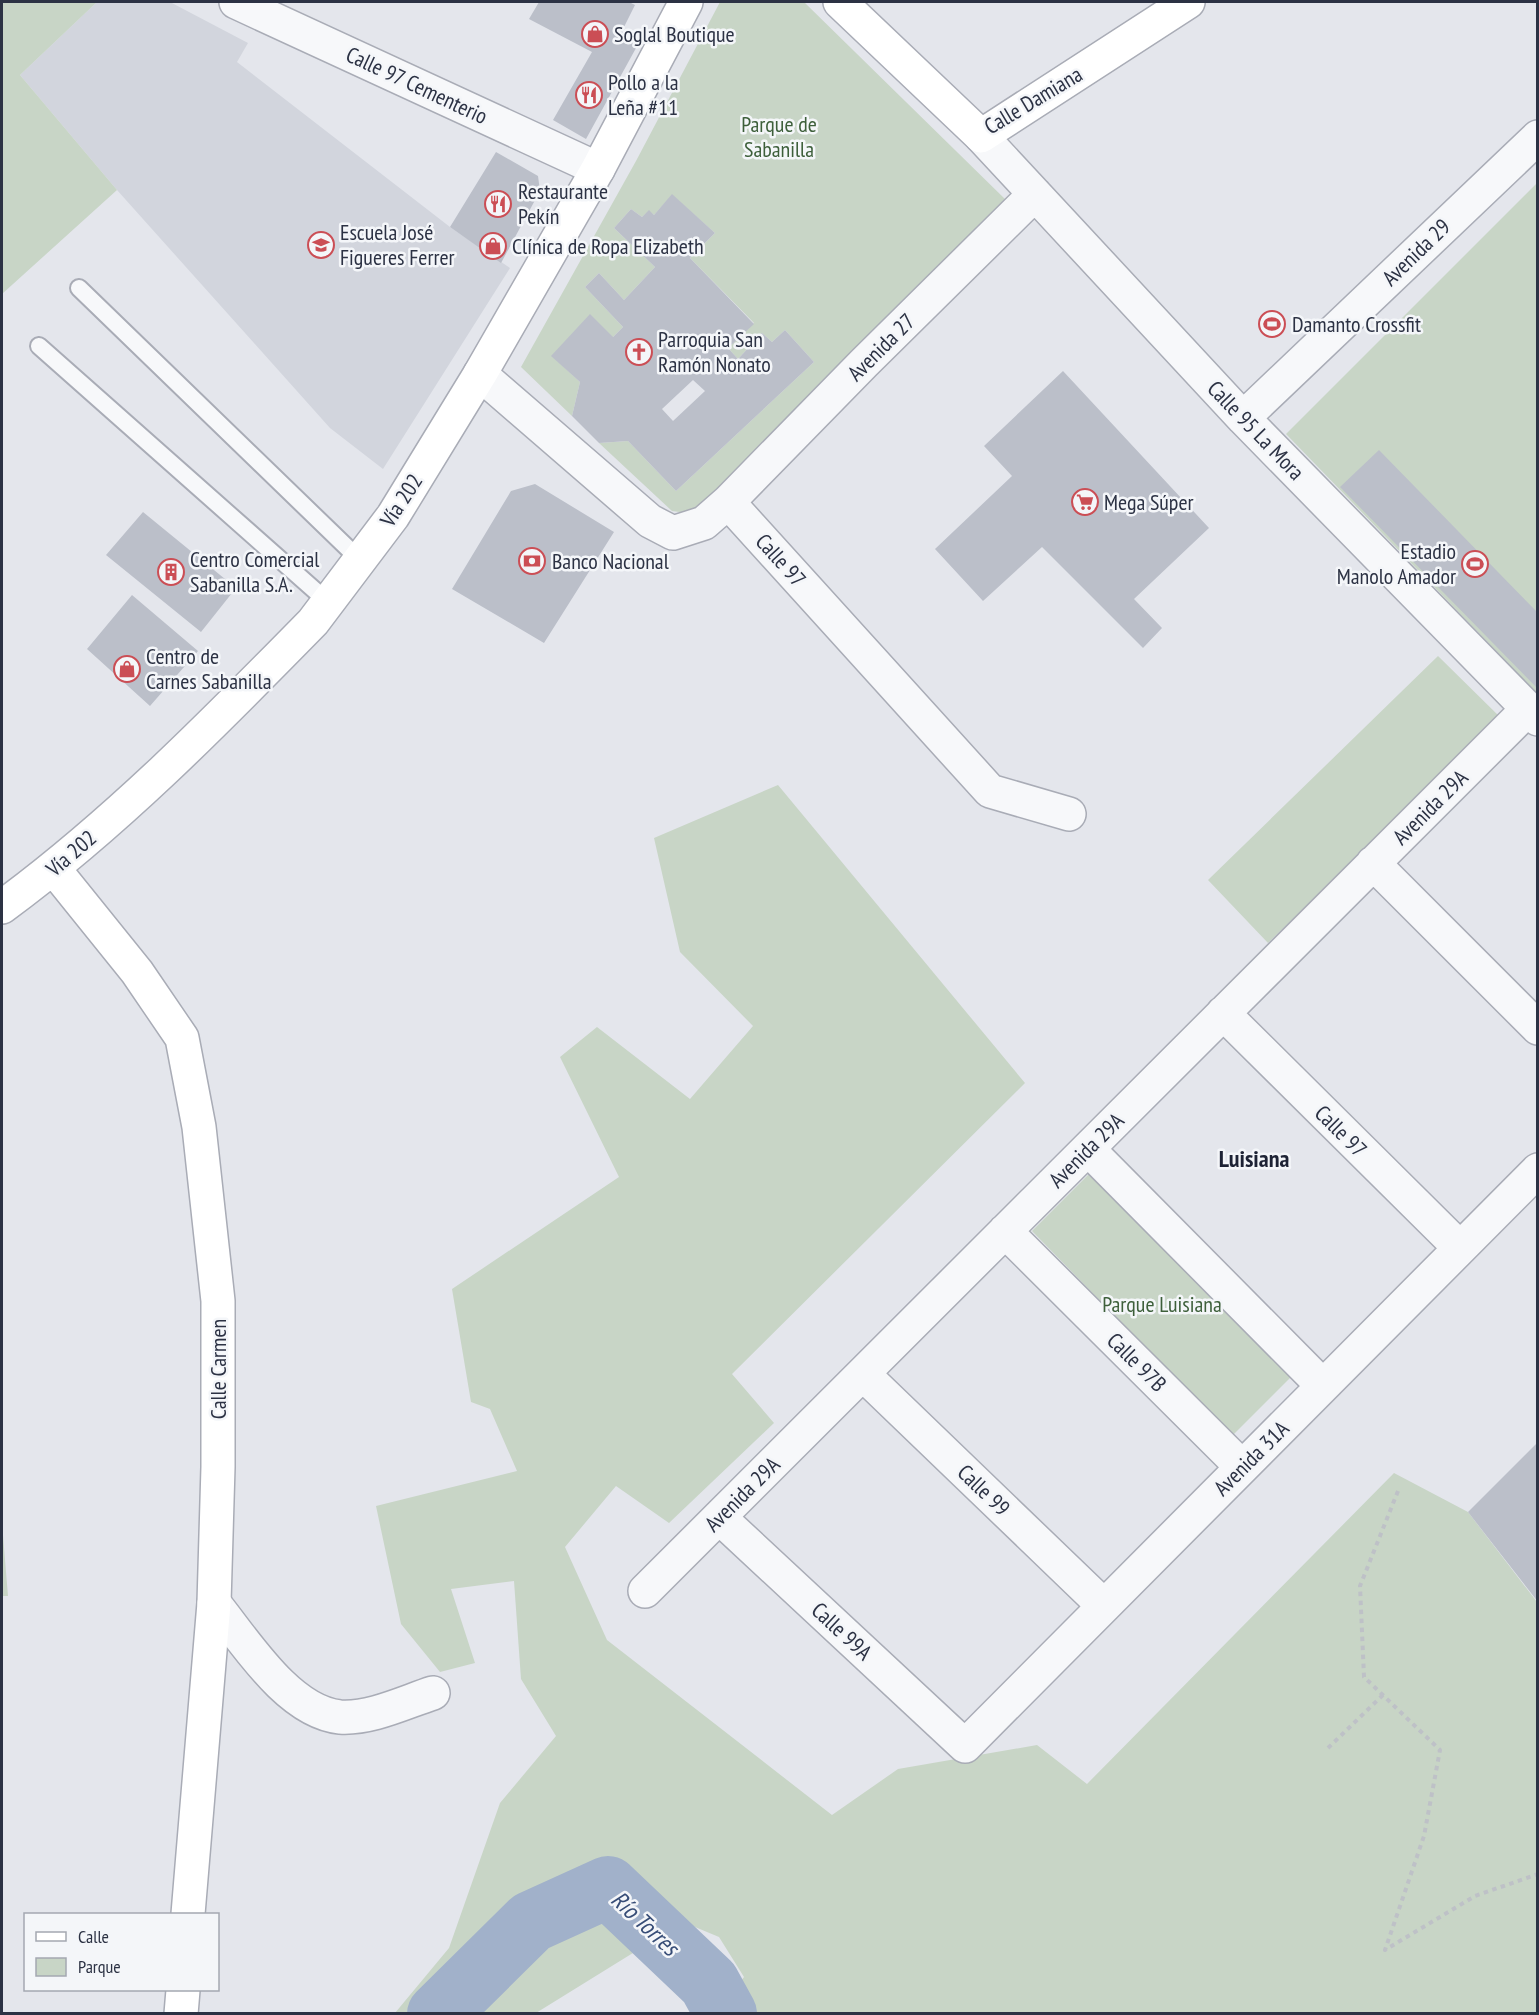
<svg xmlns="http://www.w3.org/2000/svg" width="1539" height="2015" font-family="'PT Sans Narrow',sans-serif">
  <style>
    .built { fill: #d2d5dd }
    .green { fill: #c8d5c6 }
    .lines { fill: none; stroke-linecap: round; stroke-linejoin: round }
    .river { stroke: #a1b1ca; stroke-width: 62 }
    .building { fill: #bbbfc9; fill-rule: evenodd }
    .lane-casing { stroke: #a9acb6; stroke-width: 20 }
    .street-casing { stroke: #a9acb6; stroke-width: 36 }
    .secondary-casing { stroke: #a9acb6; stroke-width: 36 }
    .path { stroke: #bec1c7; stroke-width: 4; stroke-dasharray: 4.5 4.5; stroke-linecap: butt }
    .lane { stroke: #f7f8fa; stroke-width: 16 }
    .street { stroke: #f7f8fa; stroke-width: 33 }
    .secondary { stroke: #fff; stroke-width: 33 }
    .labels { text-anchor: middle; dominant-baseline: central; stroke-width: 5; stroke-linejoin: round; paint-order: stroke }
    .poi-label { font-size: 22px; fill: #2c3244; stroke: #f4f6f9; text-anchor: start }
    .street-label { font-size: 22px; fill: #2c3244; stroke: #f4f6f9 }
    .park-label { font-size: 22px; fill: #3d5f3a; stroke: #f4f6f9 }
    .neighbourhood-label { font-size: 24px; font-weight: bold; fill: #1e2335; stroke: #f4f6f9 }
    .water-label { font-size: 24px; font-style: italic; fill: #374d77; stroke: #f4f6f9 }
  </style>
  <rect width="100%" height="100%" fill="#e4e6ec"/>
  <path class="built" d="M97,2H170L248,43L237,62L450,227L510,268L383,469L330,428L117,190L20,75Z"/>
  <path class="green" d="M2,2H97L20,75L117,190L2,294Z
    M720,2H804L1006,200L699,509L687,513L672,511L599,443L628,441L676,491L814,362L785,330L772,342L762,333L738,359L728,348L754,323L690,258L715,233L672,195L654,215L649,211L642,217L631,209L614,228L655,267L624,300L599,273L585,287L623,327L613,337L552,356L580,382L572,416L521,367L636,161Z
    M1537,183V693L1286,434Z
    M1438,656L1502,719L1268,943L1208,880Z
    M778,785L1025,1083L732,1374L774,1423L669,1523L616,1486L565,1547L607,1640L832,1815L898,1769L1037,1745L1087,1784L1394,1473L1468,1512L1537,1602V2013H716L744,1977L719,1937L683,1922L536,2013H395L449,1948L500,1803L556,1736L521,1679L514,1581L451,1589L475,1663L440,1672L401,1624L376,1506L517,1471L490,1409L471,1402L452,1289L619,1177L560,1057L597,1027L690,1099L753,1026L680,952L654,838Z
    M1092,1171L1292,1376L1232,1436L1032,1231Z
    M2,1523L8,1596H2Z"/>
  <g class="lines">
    <path class="river" d="M438,2014L531,1922L608,1887L709,1983L726,2014"/>
  </g>
  <path class="building" d="M539,2H629L635,5L623,29L641,39L586,139L553,120L592,52L529,19Z
    M496,152L538,176L540,191L501,263L450,227Z
    M672,194L715,233L690,258L754,324L728,348L738,359L762,333L772,342L785,330L814,362L676,491L628,441L599,443L572,416L580,382L551,356L590,314L613,337L623,327L585,287L599,273L624,300L655,267L614,228L631,209L642,217L649,210L654,215ZM693,380L705,391L673,421L662,409Z
    M1063,371L1209,528L1134,599L1162,628L1143,648L1042,547L983,601L935,549L1012,476L984,446Z
    M1379,450L1538,613V689L1340,487Z
    M535,484L614,532L544,643L452,589L511,491Z
    M143,512L236,588L201,632L106,555Z
    M132,595L198,651L150,706L87,649Z
    M1538,1442V1602L1468,1512Z"/>
  <g class="lines">
    <defs>
      <path id="lane" d="M79,288L360,560
        M39,346L328,602"/>
      <path id="street" d="M236,2L598,169
        M981,136L1243,418L1538,719
        M480,374L650,521L673,533L704,523L728,502L864,363L1035,194
        M1243,418L1538,137
        M728,502L990,791L1069,814
        M1373,863L1538,1028
        M1223,1013L1460,1248
        M1088,1149L1323,1386
        M1005,1231L1242,1467
        M863,1374L1104,1606
        M719,1517L965,1746L1538,1170
        M645,1591L1528,709
        M214,1603C244,1640 288,1712 340,1717C371,1719 405,1702 433,1693"/>
      <path id="secondary" d="M840,2L981,136L1188,2
        M54,869L137,972L182,1038L199,1127L218,1301V1467L214,1603L188,1914
        M2,907C115,824 214,723 313,622L393,516L480,374L598,169L686,2
        M181,2014L183,1990"/>
    </defs>
    <use href="#lane" class="lane-casing"/>
    <use href="#street" class="street-casing"/>
    <use href="#secondary" class="secondary-casing"/>
    <path class="path" d="M1398,1491L1360,1586L1364,1677L1440,1750L1424,1836L1385,1950L1475,1896L1538,1874
      M1328,1748L1384,1694"/>
    <use href="#lane" class="lane"/>
    <use href="#street" class="street"/>
    <use href="#secondary" class="secondary"/>
  </g>
  <defs>
    <symbol id="shop-ring" viewBox="-11 -11 22 22"><circle r="9.5" fill="#f4f6f9" stroke="#cb4e55" stroke-width="1.5"/><path d="M-5-2.5h2.3a2.7 3.5 0 0 1 5.4 0H5L5.5 6h-11ZM-1.5-2.5h3a1.5 2.3 0 0 0-3 0Z" fill="#cb4e55"/></symbol>
    <symbol id="restaurant-ring" viewBox="-11 -11 22 22"><circle r="9.5" fill="#f4f6f9" stroke="#cb4e55" stroke-width="1.5"/><path d="M-5-6h1v4h1v-4h1v4h1v-4h1v5L-1.5 .5V6h-2V.5L-5-1ZM5-6V6H3V1.5H1.5Q1.5-4 5-6Z" fill="#cb4e55"/></symbol>
    <symbol id="school-ring" viewBox="-11 -11 22 22"><circle r="9.5" fill="#f4f6f9" stroke="#cb4e55" stroke-width="1.5"/><path d="M0-5L7-2L0 1L-7-2ZM-4 1L0 2.5L4 1V4Q0 6-4 4Z" fill="#cb4e55"/></symbol>
    <symbol id="stadium-ring" viewBox="-11 -11 22 22"><circle r="9.5" fill="#f4f6f9" stroke="#cb4e55" stroke-width="1.5"/><path d="M0-5a6.5 5 0 1 0 0 10a6.5 5 0 1 0 0-10ZM-3.5-1.8h7v3.6h-7Z" fill="#cb4e55"/></symbol>
    <symbol id="church-ring" viewBox="-11 -11 22 22"><circle r="9.5" fill="#f4f6f9" stroke="#cb4e55" stroke-width="1.5"/><path d="M-1.2-6h2.4v3.5h3.3v2.4h-3.3V6h-2.4V-.1h-3.3v-2.4h3.3Z" fill="#cb4e55"/></symbol>
    <symbol id="supermarket-ring" viewBox="-11 -11 22 22"><circle r="9.5" fill="#f4f6f9" stroke="#cb4e55" stroke-width="1.5"/><path d="M-6-5.5h2.5l.6 2H6L4.5 2H-2.5L-4.4-4H-6ZM-1.5 3.2a1.3 1.3 0 1 0 .1 0ZM3 3.2a1.3 1.3 0 1 0 .1 0Z" fill="#cb4e55"/></symbol>
    <symbol id="bank-ring" viewBox="-11 -11 22 22"><circle r="9.5" fill="#f4f6f9" stroke="#cb4e55" stroke-width="1.5"/><path d="M-6-4H6V4H-6ZM0-2.3a2.3 2.3 0 1 0 0 4.6a2.3 2.3 0 1 0 0-4.6Z" fill="#cb4e55"/></symbol>
    <symbol id="building-ring" viewBox="-11 -11 22 22"><circle r="9.5" fill="#f4f6f9" stroke="#cb4e55" stroke-width="1.5"/><path d="M-4-6H4V6H1V3H-1V6H-4ZM-2.5-4.3h1.7v1.8h-1.7ZM.8-4.3h1.7v1.8H.8ZM-2.5-1h1.7V.8h-1.7ZM.8-1h1.7V.8H.8Z" fill="#cb4e55"/></symbol>
  </defs>
  <g fill-rule="evenodd">
    <use href="#shop-ring" x="580" y="19" width="30" height="30"/>
    <use href="#restaurant-ring" x="574" y="80" width="30" height="30"/>
    <use href="#restaurant-ring" x="483" y="189" width="30" height="30"/>
    <use href="#school-ring" x="306" y="230" width="30" height="30"/>
    <use href="#shop-ring" x="478" y="231" width="30" height="30"/>
    <use href="#stadium-ring" x="1257" y="309" width="30" height="30"/>
    <use href="#church-ring" x="624" y="337" width="30" height="30"/>
    <use href="#supermarket-ring" x="1070" y="487" width="30" height="30"/>
    <use href="#bank-ring" x="517" y="546" width="30" height="30"/>
    <use href="#stadium-ring" x="1460" y="549" width="30" height="30"/>
    <use href="#building-ring" x="156" y="557" width="30" height="30"/>
    <use href="#shop-ring" x="112" y="654" width="30" height="30"/>
  </g>
  <g class="labels">
    <g class="poi-label">
      <text x="614" y="34">Soglal Boutique</text>
      <text x="608" y="82">Pollo a la<tspan x="608" dy="25">Leña #11</tspan></text>
      <text x="518" y="191">Restaurante<tspan x="518" dy="25">Pekín</tspan></text>
      <text x="340" y="232">Escuela José<tspan x="340" dy="25">Figueres Ferrer</tspan></text>
      <text x="512" y="246">Clínica de Ropa Elizabeth</text>
      <text x="1292" y="324">Damanto Crossfit</text>
      <text x="658" y="339">Parroquia San<tspan x="658" dy="25">Ramón Nonato</tspan></text>
      <text x="1104" y="502">Mega Súper</text>
      <text x="1456" y="551" text-anchor="end">Estadio<tspan x="1456" dy="25">Manolo Amador</tspan></text>
      <text x="190" y="559">Centro Comercial<tspan x="190" dy="25">Sabanilla S.A.</tspan></text>
      <text x="552" y="561">Banco Nacional</text>
      <text x="146" y="656">Centro de<tspan x="146" dy="25">Carnes Sabanilla</tspan></text>
    </g>
    <g class="street-label">
      <text transform="translate(417 85) rotate(25)">Calle 97 Cementerio</text>
      <text transform="translate(1033 100) rotate(-31)">Calle Damiana</text>
      <text transform="translate(1416 252) rotate(-44)">Avenida 29</text>
      <text transform="translate(881 347) rotate(-45)">Avenida 27</text>
      <text transform="translate(1256 430) rotate(46)">Calle 95 La Mora</text>
      <text transform="translate(401 500) rotate(-57)">Vía 202</text>
      <text transform="translate(781 560) rotate(48)">Calle 97</text>
      <text transform="translate(1430 807) rotate(-45)">Avenida 29A</text>
      <text transform="translate(71 853) rotate(-41)">Vía 202</text>
      <text transform="translate(1341 1131) rotate(45)">Calle 97</text>
      <text transform="translate(1086 1150) rotate(-45)">Avenida 29A</text>
      <text transform="translate(1137 1362) rotate(45)">Calle 97B</text>
      <text transform="translate(218 1369) rotate(-90)">Calle Carmen</text>
      <text transform="translate(1251 1458) rotate(-45)">Avenida 31A</text>
      <text transform="translate(984 1490) rotate(44)">Calle 99</text>
      <text transform="translate(742 1494) rotate(-45)">Avenida 29A</text>
      <text transform="translate(842 1631) rotate(43)">Calle 99A</text>
    </g>
    <g class="park-label">
      <text x="779" y="124">Parque de<tspan x="779" dy="25">Sabanilla</tspan></text>
      <text x="1162" y="1304">Parque Luisiana</text>
    </g>
    <g class="neighbourhood-label">
      <text x="1254" y="1158">Luisiana</text>
    </g>
    <g class="water-label">
      <text transform="translate(645 1923) rotate(43)">Río Torres</text>
    </g>
  </g>
  <rect width="1539" height="2015" fill="none" stroke="#2c3244" stroke-width="6"/>
  <rect x="24" y="1913" width="195" height="78" fill="#f4f6f9" stroke="#a4a8b1" stroke-width="1.5"/>
  <rect x="36" y="1932" width="30" height="9" fill="#ffffff" stroke="#a4a8b1" stroke-width="1.5"/>
  <text x="78" y="1943" font-size="18" fill="#2c3244">Calle</text>
  <rect x="36" y="1958" width="30" height="18" fill="#c8d5c6" stroke="#a4a8b1" stroke-width="1.5"/>
  <text x="78" y="1973" font-size="18" fill="#2c3244">Parque</text>
</svg>
